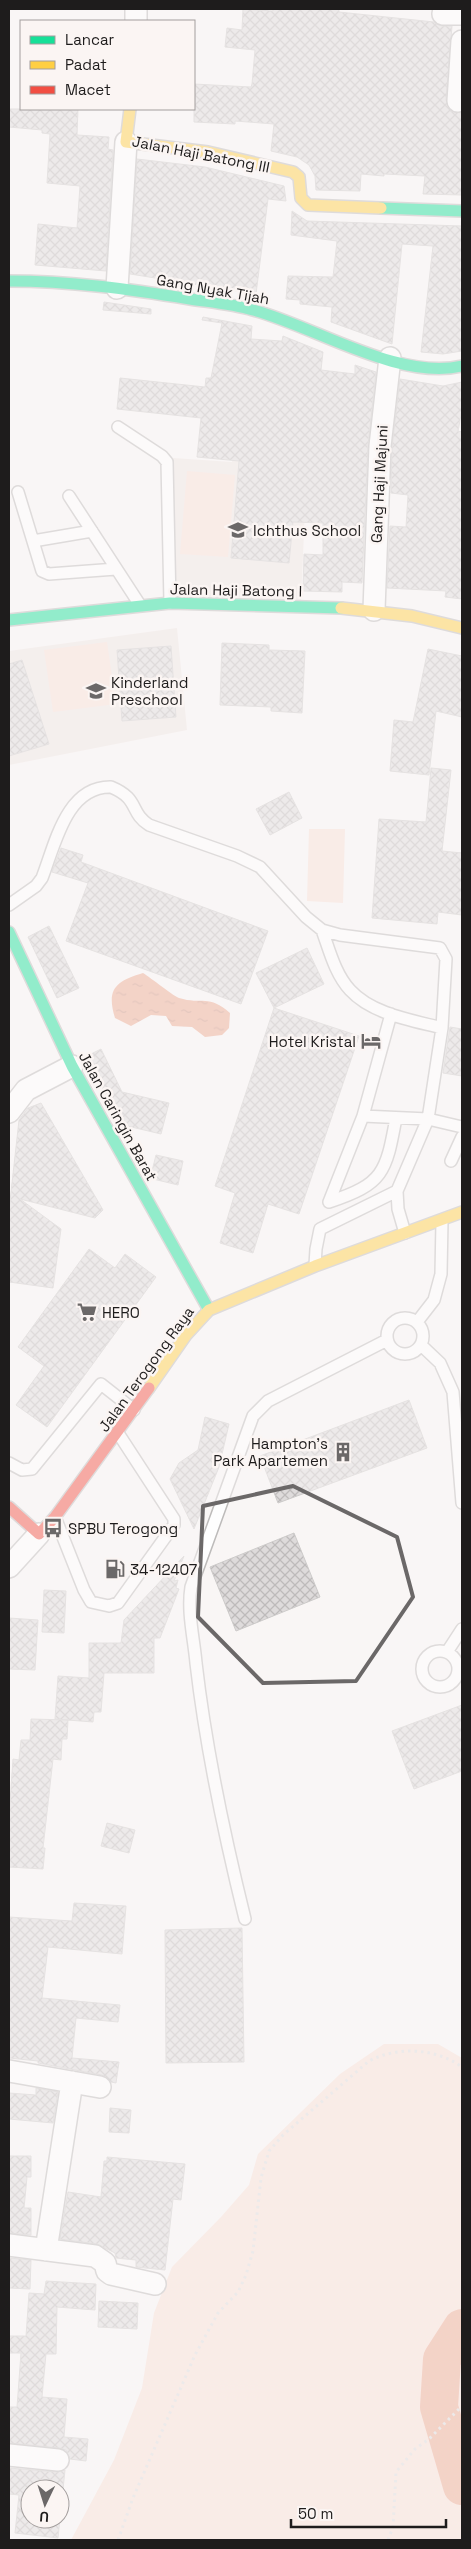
<svg xmlns="http://www.w3.org/2000/svg" width="471" height="2549" font-family="'Space Grotesk',sans-serif">
  <style>
    .built { fill: #eee6e3 }
    .green { fill: #f9dfd6 }
    .water { fill: url(#water-ripples) }
    .lines { fill: none; stroke-linecap: round; stroke-linejoin: round }
    .river { stroke: #eca88f; stroke-width: 38 }
    .building { fill: url(#building-cross-hatch); stroke: #cdcbca; fill-rule: evenodd }
    .lane-casing { stroke: #bdbbba; stroke-width: 14 }
    .street-casing { stroke: #bdbbba; stroke-width: 24 }
    .fast-casing { stroke: #bdbbba; stroke-width: 14 }
    .slow-casing { stroke: #bdbbba; stroke-width: 14 }
    .jam-casing { stroke: #bdbbba; stroke-width: 14 }
    .path { stroke: #dcdbdb; stroke-width: 3; stroke-dasharray: 2.5 4; stroke-linecap: butt }
    .lane { stroke: #fefefe; stroke-width: 11 }
    .street { stroke: #fefefe; stroke-width: 21 }
    .fast { stroke: #16e098; stroke-width: 11 }
    .slow { stroke: #ffcf43; stroke-width: 11 }
    .jam { stroke: #f24e42; stroke-width: 11 }
    .marked { fill: none; stroke: #6b6868; stroke-width: 4; stroke-linejoin: round }
    .labels { text-anchor: middle; dominant-baseline: central; stroke-width: 5; stroke-linejoin: round; paint-order: stroke }
    .street-label { font-size: 15px; fill: #1e1c1c; stroke: #fbf5f3 }
    .poi-label { font-size: 15px; fill: #1e1c1c; stroke: #fbf5f3; text-anchor: start }
  </style>
  <defs>
    <pattern id="water-ripples" width="26" height="14" patternUnits="userSpaceOnUse" patternTransform="scale(1.25)"><rect width="26" height="14" fill="#eca88f"/><path d="M2 4q2-2 4 0t4 0M15 11q2-2 4 0t4 0" fill="none" stroke="#ca907b"/></pattern>
    <pattern id="building-cross-hatch" width="8" height="8" patternUnits="userSpaceOnUse" patternTransform="scale(1.25)"><rect width="8" height="8" fill="#dedbdb"/><path d="M0 0l8 8M0 8l8-8" fill="none" stroke="#bebbbb"/></pattern>
  </defs>
  <rect width="100%" height="100%" fill="#f9f6f5"/>
  <path class="built" d="M309,419L301,601L173,599V458L232,462L235,426Z
    M177,628L187,730L9,765V651Z"/>
  <path class="green" d="M187,471L235,475L228,557L180,554Z
    M107,642L116,704L53,712L44,650Z
    M309,829H345L343,903L307,901Z
    M384,2044H438L462,2058V2540H71L114,2460L142,2388L154,2313L172,2267L221,2217L249,2185L258,2154L340,2074Z"/>
  <path class="water" d="M143,973C151,978 175,997 179,998C202,1005 209,994 230,1013L229,1028L222,1035L205,1037L192,1027L172,1026L166,1016L151,1015L131,1026L115,1018C106,989 116,981 143,973Z"/>
  <g class="lines">
    <path class="river" d="M462,2328L442,2359L439,2407L462,2486"/>
  </g>
  <path class="building" d="M243,9L273,11V9H339V12L434,22L442,26H452L446,100L451,111L462,113V195L423,194L425,176L384,174V176L361,174L360,191L316,190L315,176L309,165L297,157L271,151L274,124L235,121V124L194,122V84L251,87L252,84L255,50L225,47L227,28L242,30Z
    M9,109H78L77,135L109,137L108,149L113,150L106,271L35,265L38,224L77,228L80,186L47,183L50,134L42,133V130L9,127Z
    M137,159L205,167L284,186L286,201L268,199L256,294L130,274Z
    M292,211L307,221L462,226V351L443,354L421,352L433,246L402,244L392,344L331,322L332,307L300,304V300L286,299L288,276L333,277L337,241L291,235Z
    M104,302L151,309V314L103,310Z
    M203,317L252,326L251,339L282,341L283,336L323,352L321,370L355,374V365L376,372L368,445L362,583L342,582V592L303,591L304,554L323,555V523L293,522L289,563L231,558L239,461L197,457L201,418L117,409L120,378L205,387L206,378H211L222,323L202,320Z
    M400,379L443,386L462,382V410L458,431L462,432V599L445,597L446,591L387,588L390,526L406,527L408,495L391,493L392,447Z
    M222,643L269,645V650L305,651L302,713L271,711V707L220,705Z
    M171,646L176,717L122,721L117,650Z
    M428,649L462,656V717L436,711L429,775L390,771L394,720L413,722Z
    M22,660L49,744L9,756V664Z
    M431,768L451,770L442,851L462,853V915L438,912L437,924L372,918L379,819L426,822Z
    M289,792L302,818L270,835L256,809Z
    M61,848L83,855L81,862L268,931L241,1004L66,941L88,883L52,872Z
    M49,926L79,988L57,998L28,937Z
    M307,948L324,984L274,1008L256,973Z
    M274,1008L359,1036L299,1214L268,1204L253,1253L220,1243L235,1193L215,1186Z
    M450,1027L462,1029V1076L443,1073Z
    M101,1049L122,1092L169,1103L161,1134L123,1125L85,1057Z
    M41,1103L103,1210L95,1218L20,1199L61,1229L53,1288L9,1282V1210L19,1120L28,1108Z
    M156,1155L183,1161L178,1185L153,1179L151,1175Z
    M89,1249L115,1268L125,1254L156,1277L47,1427L16,1405L44,1366L18,1347Z
    M409,1400L427,1448L278,1503L260,1456Z
    M205,1417L229,1424L219,1467L194,1529L170,1479L179,1463L198,1450Z
    M294,1533L320,1597L236,1631L210,1567Z
    M184,1556L174,1581L178,1580L176,1588L179,1589L160,1638H154V1673H104L101,1712H94L93,1722L55,1719L58,1676L89,1678V1643H121L124,1620Z
    M44,1590L66,1591L64,1633L42,1632Z
    M9,1618L38,1620L35,1670L9,1669Z
    M462,1705V1771L414,1789L392,1731Z
    M31,1719L68,1720L67,1739H62L61,1760L53,1759L43,1848H45L43,1869L9,1867V1816L13,1759L19,1760L21,1740H30Z
    M107,1823L135,1830L129,1853L101,1846Z
    M74,1903L126,1906L122,1954L48,1947L42,1998L120,2005L118,2022L76,2018L72,2058L119,2062L116,2083L111,2082L102,2075L38,2063V2061L9,2058V1917L72,1921Z
    M242,1928L244,2062L166,2063L165,1930Z
    M36,2088L58,2092L53,2123L9,2119V2093L36,2095Z
    M110,2108L131,2110L129,2133L109,2132Z
    M9,2156H31V2177H27L24,2208H31V2235L9,2233Z
    M107,2157L185,2164L181,2200L173,2199L165,2270L136,2267V2260L116,2258L115,2253L97,2244L60,2239L68,2192L101,2197L104,2161H107Z
    M9,2258L31,2260L30,2289L9,2288Z
    M46,2281L96,2284L95,2310L57,2307L56,2354H46L42,2397L67,2399L64,2437L88,2439L86,2461L70,2459L66,2450L59,2448L9,2443V2407H17L21,2353H9V2336H26L29,2293L44,2294Z
    M99,2301L138,2303L137,2329L98,2327Z
    M9,2468L57,2472L65,2470L58,2538L15,2533L19,2495L9,2494ZM30,2489H60V2519H30Z"/>
  <g class="lines">
    <defs>
      <path id="lane" d="M118,427L162,456L167,462L170,603
        M18,492L42,571L49,574L116,569
        M69,496L140,605
        M33,541L92,531
        M9,905L36,886L42,878C55,845 66,786 111,787C140,799 129,812 149,825L237,856L260,867L306,917L322,930L340,935L440,948L446,959L442,1028L428,1119L397,1191L398,1209L405,1233
        M322,930C329,949 335,974 350,990C372,1014 411,1020 442,1028
        M363,1116L428,1119L462,1127
        M451,1161L462,1137
        M329,1202L363,1116L391,1014
        M329,1202C384,1184 386,1172 396,1118
        M315,1265L316,1249L320,1229L397,1191
        M387 1336a18 18 0 1 1 36 0a18 18 0 1 1-36 0Z
        M417,1322L434,1300L441,1274L442,1221
        M421,1345L440,1363L453,1392L462,1503
        M9,1463L22,1470L32,1469L101,1384L134,1410
        M55,1517L84,1590L91,1602L109,1606L118,1603L174,1525V1519L118,1433
        M422 1669a18 18 0 1 1 36 0a18 18 0 1 1-36 0Z
        M447,1652L462,1629
        M245,1919C224,1834 206,1750 196,1663C194,1639 187,1612 191,1587L253,1416L268,1401L387,1340"/>
      <path id="street" d="M136,9V21
        M444,9L443,14H462
        M458,101L462,41
        M117,288L126,142
        M374,610L380,446L390,358
        M9,1112L26,1090L72,1066
        M9,1567L39,1534
        M9,2071L100,2087
        M9,2245L95,2256L105,2263L107,2271L111,2274L155,2284
        M46,2250L72,2082
        M9,2455L58,2460"/>
      <path id="fast" d="M381,208L462,211
        M9,281C70,281 129,289 190,299C210,302 233,304 253,310C314,326 399,381 462,366
        M9,620L170,603L341,608
        M9,932L72,1066L209,1310"/>
      <path id="slow" d="M130,109L126,142L208,152L293,172L299,177L301,198L308,205L381,208
        M341,608L412,616L462,628
        M149,1388L186,1335L209,1310L315,1266L462,1212"/>
      <path id="jam" d="M9,1507L39,1534L55,1517L149,1388"/>
    </defs>
    <use href="#lane" class="lane-casing"/>
    <use href="#street" class="street-casing"/>
    <use href="#fast" class="fast-casing"/>
    <use href="#slow" class="slow-casing"/>
    <use href="#jam" class="jam-casing"/>
    <path class="path" d="M118,2540L133,2498L195,2355L218,2313L238,2292L246,2275L253,2251L261,2178L269,2151L283,2135L369,2061C398,2046 436,2048 462,2067
      M388,2540L393,2527L396,2472L415,2449L429,2439L462,2406"/>
    <use href="#lane" class="lane"/>
    <use href="#street" class="street"/>
    <use href="#fast" class="fast"/>
    <use href="#slow" class="slow"/>
    <use href="#jam" class="jam"/>
  </g>
  <path d="M0 0H471V2549H0ZM293,1486L397,1537L413,1597L356,1681L263,1683L198,1617L203,1506Z" fill="#f9f6f5" fill-opacity=".55" fill-rule="evenodd"/>
  <path class="marked" d="M293,1486L397,1537L413,1597L356,1681L263,1683L198,1617L203,1506Z"/>
  <defs>
    <symbol id="school-bare" viewBox="-9 -9 18 18"><path d="M0-5L7-2L0 1L-7-2ZM-4 1L0 2.5L4 1V4Q0 6-4 4Z" fill="#6b6868" stroke="#fbf5f3" stroke-width="2.5" paint-order="stroke"/></symbol>
    <symbol id="hotel-bare" viewBox="-9 -9 18 18"><path d="M-6-4.5h1.5V1H6V5H4.5V3h-9V5H-6ZM-4 0a1.8 1.8 0 1 1 3.6 0ZM.5 0V-2.5h3Q6-2.5 6 0Z" fill="#6b6868" stroke="#fbf5f3" stroke-width="2.5" paint-order="stroke"/></symbol>
    <symbol id="supermarket-bare" viewBox="-9 -9 18 18"><path d="M-6-5.5h2.5l.6 2H6L4.5 2H-2.5L-4.4-4H-6ZM-1.5 3.2a1.3 1.3 0 1 0 .1 0ZM3 3.2a1.3 1.3 0 1 0 .1 0Z" fill="#6b6868" stroke="#fbf5f3" stroke-width="2.5" paint-order="stroke"/></symbol>
    <symbol id="building-bare" viewBox="-9 -9 18 18"><path d="M-4-6H4V6H1V3H-1V6H-4ZM-2.5-4.3h1.7v1.8h-1.7ZM.8-4.3h1.7v1.8H.8ZM-2.5-1h1.7V.8h-1.7ZM.8-1h1.7V.8H.8Z" fill="#6b6868" stroke="#fbf5f3" stroke-width="2.5" paint-order="stroke"/></symbol>
    <symbol id="bus-bare" viewBox="-9 -9 18 18"><path d="M-5-6H5V4H4V6H2V4H-2V6H-4V4H-5ZM-3.5-4V0h7V-4ZM-3.5 1.2v1.5H-2V1.2ZM2 1.2v1.5H3.5V1.2Z" fill="#6b6868" stroke="#fbf5f3" stroke-width="2.5" paint-order="stroke"/></symbol>
    <symbol id="fuel-bare" viewBox="-9 -9 18 18"><path d="M-5.5-6h7V0h2V4h1.3V-2.5L3-4.5l.8-.8L6-3V5H2.5V1h-1V6h-7ZM-4.2-4.7v3.2H.2V-4.7Z" fill="#6b6868" stroke="#fbf5f3" stroke-width="2.5" paint-order="stroke"/></symbol>
  </defs>
  <g fill-rule="evenodd">
    <use href="#school-bare" x="224" y="516" width="28" height="28"/>
    <use href="#school-bare" x="82" y="677" width="28" height="28"/>
    <use href="#hotel-bare" x="357" y="1027" width="28" height="28"/>
    <use href="#supermarket-bare" x="73" y="1298" width="28" height="28"/>
    <use href="#building-bare" x="329" y="1438" width="28" height="28"/>
    <use href="#bus-bare" x="39" y="1514" width="28" height="28"/>
    <use href="#fuel-bare" x="101" y="1555" width="28" height="28"/>
  </g>
  <g class="labels">
    <g class="street-label">
      <text transform="translate(201 154) rotate(11)">Jalan Haji Batong III</text>
      <text transform="translate(213 289) rotate(10)">Gang Nyak Tijah</text>
      <text transform="translate(379 484) rotate(-87)">Gang Haji Majuni</text>
      <text transform="translate(236 590) rotate(1)">Jalan Haji Batong I</text>
      <text transform="translate(118 1116) rotate(61)">Jalan Caringin Barat</text>
      <text transform="translate(146 1369) rotate(-54)">Jalan Terogong Raya</text>
    </g>
    <g class="poi-label">
      <text x="253" y="530">Ichthus School</text>
      <text x="111" y="682">Kinderland<tspan x="111" dy="17">Preschool</tspan></text>
      <text x="356" y="1041" text-anchor="end">Hotel Kristal</text>
      <text x="102" y="1312">HERO</text>
      <text x="328" y="1443" text-anchor="end">Hampton's<tspan x="328" dy="17">Park Apartemen</tspan></text>
      <text x="68" y="1528">SPBU Terogong</text>
      <text x="130" y="1569">34-12407</text>
    </g>
  </g>
  <rect width="471" height="2549" fill="none" stroke="#1e1c1c" stroke-width="20"/>
  <rect x="20" y="20" width="175" height="90" fill="#fbf5f3" stroke="#a39e9d"/>
  <rect x="30" y="36" width="25" height="8" fill="#16e098" stroke="#a39e9d"/>
  <text x="65" y="45" font-size="15" fill="#1e1c1c">Lancar</text>
  <rect x="30" y="61" width="25" height="8" fill="#ffcf43" stroke="#a39e9d"/>
  <text x="65" y="70" font-size="15" fill="#1e1c1c">Padat</text>
  <rect x="30" y="86" width="25" height="8" fill="#f24e42" stroke="#a39e9d"/>
  <text x="65" y="95" font-size="15" fill="#1e1c1c">Macet</text>
  <g transform="translate(45 2504) rotate(184)"><circle r="24" fill="#fbf5f3" stroke="#a39e9d"/>
  <path d="M0-4L9 19L0 12L-9 19Z" fill="#6b6868"/>
  <text y="-8" font-size="14" font-weight="bold" text-anchor="middle" fill="#1e1c1c">U</text>
  </g>
  <path d="M291 2519v8h155v-8" fill="none" stroke="#1e1c1c" stroke-width="2.5"/>
  <text x="298" y="2519" font-size="15" fill="#1e1c1c" stroke="#fbf5f3" stroke-width="4" paint-order="stroke">50 m</text>
</svg>
